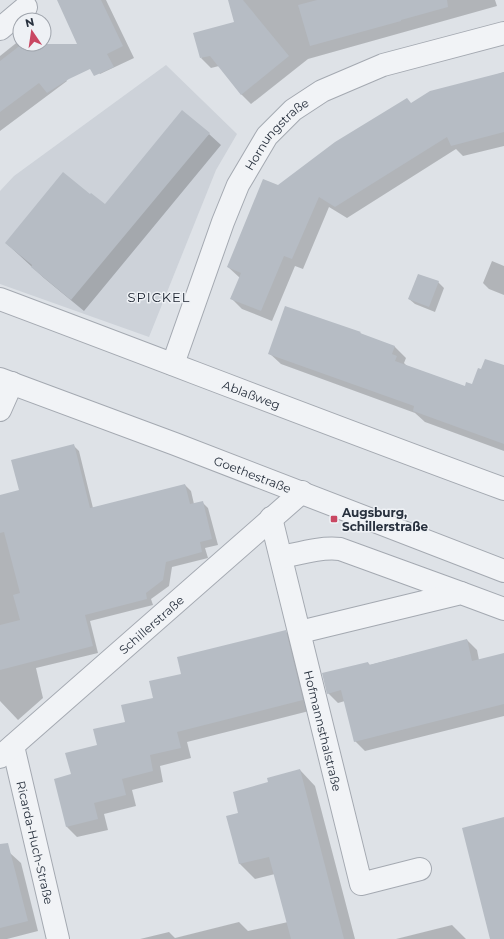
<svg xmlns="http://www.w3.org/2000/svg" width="504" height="939" font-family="Montserrat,sans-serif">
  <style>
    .built { fill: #cdd2d9 }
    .shadow { fill: #0003 }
    .building { fill: #b6bcc4 }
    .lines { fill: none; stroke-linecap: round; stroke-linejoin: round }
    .street-casing { stroke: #a4a9b1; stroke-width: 24 }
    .street { stroke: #f1f3f6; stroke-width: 22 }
    .poi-dot { fill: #c94762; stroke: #eef1f5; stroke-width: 1.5 }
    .labels { text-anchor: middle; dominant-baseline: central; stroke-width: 3; stroke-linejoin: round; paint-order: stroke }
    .street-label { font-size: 12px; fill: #28313e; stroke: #eef1f5 }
    .poi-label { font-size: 12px; font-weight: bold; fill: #28313e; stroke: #eef1f5; text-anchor: start }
    .neighbourhood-label { font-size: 13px; letter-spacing: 1px; fill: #1a222e; stroke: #eef1f5 }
  </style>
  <rect width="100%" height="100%" fill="#dee2e7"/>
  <path class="built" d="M166,65L237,134L216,170L149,337L0,284V191L14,176Z"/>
  <path class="shadow" d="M58,0H106L134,58L100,74L89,62Z
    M229,0H495L497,6L308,59L251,104L241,94L219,66L211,68L201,58L235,23Z
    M20,40V44H38L67,81L0,131V56Z
    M504,72V146L463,156L456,149L347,218L329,207L303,269L295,266L272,321L242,309L231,298L240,278L228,267L278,187L412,104Z
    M209,134L221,145L84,311L44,278L6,243L105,205Z
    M492,261L504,266V295L489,289L483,283Z
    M438,282L444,288L435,312L415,304L409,299Z
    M360,333L363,335L395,347L406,358L404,363L407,366L465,387L504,397V451L425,422L415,413L281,364L269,353Z
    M73,445L79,451L93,508L185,485L191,491L194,504L202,502L208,508L218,545L205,548L208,558L172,567L169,586L151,599L153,605L90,621L98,653L36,668L43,698L18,720L0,701V496L20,491Z
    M285,631L296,642L313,710L187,742L191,758L160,766L163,782L132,790L136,806L104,814L108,830L77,837L67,827L72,775L99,746L182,675Z
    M467,640L477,650L479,660L504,654V716L365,751L355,741L345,701L338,703L328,693L368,663L370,665Z
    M300,770L315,786L355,939H140L169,932L175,938L239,922L248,931L288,922L275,874L255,879L240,864L228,817L239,814L269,783Z
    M10,853L21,863L38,931L7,939H0V855Z
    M452,925L466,939H396Z"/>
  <path class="building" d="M57,0H101L123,46L107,54L114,67L94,76L90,69L69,79L47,93L39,83L0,112V61L22,44H77Z
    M228,0H243L289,56L241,95L210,56L200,58L193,33L234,22Z
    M317,0H447L448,7L401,20V21L310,46L298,5Z
    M504,72V132L451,146L447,137L335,207L319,197L292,259L284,256L261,311L230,299L241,273L227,267L263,179L278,185L335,142L407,98L411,103L430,91Z
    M182,110L210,133L71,300L31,267L32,265L5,243L63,172L90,194L91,193L105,204Z
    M418,274L439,281L429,307L408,299Z
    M285,306L361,332L360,333L395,346L392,354L397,356L395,361L465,386L466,382L472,384L478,368L481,369L485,359L504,365V444L413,411L414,406L268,354Z
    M74,444L90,508L185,484L190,504L203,501L212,539L200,542L202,552L166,562L163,580L146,593L147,599L85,615L93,646L0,670V625L20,620L13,595L20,593L4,532L0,533V495L19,490L11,460Z
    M286,630L303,700L177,732L181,748L150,755L153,771L122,779L126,795L94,803L98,819L66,827L54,779L71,774L65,753L97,745L93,729L125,722L121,705L153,698L149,681L181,674L177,657Z
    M467,639L472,661L504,653V704L354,742L341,690L327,694L322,673L368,662L369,665Z
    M300,769L330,885L344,939H291L269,857L239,864L226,816L238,813L233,792L268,782L267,778Z
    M504,817V939H490L462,828Z
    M8,843L28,921L0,928V844Z"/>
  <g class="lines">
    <defs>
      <g id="street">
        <path d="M0,29L26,7"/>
        <path id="s1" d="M0,299C168,362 335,427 504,489"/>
        <path id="s2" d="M173,364L223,222L238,185L267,136L293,110L322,91L383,65L504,33"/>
        <path id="s3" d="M0,379L175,444L504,571"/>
        <path d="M0,410L12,383"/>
        <path id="s4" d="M271,518L361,884L420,869"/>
        <path d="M282,557C301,553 320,547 340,549L461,593"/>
        <path d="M300,632L461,593L504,609"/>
        <path id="s5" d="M13,746L58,939"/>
        <path id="s6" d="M0,757L302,492"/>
      </g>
    </defs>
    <use href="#street" class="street-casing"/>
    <use href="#street" class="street"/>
  </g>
  <rect class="poi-dot" x="330" y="515" width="8" height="8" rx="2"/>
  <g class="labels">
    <g class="street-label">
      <text stroke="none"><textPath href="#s2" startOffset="255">Hornungstraße</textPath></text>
      <text stroke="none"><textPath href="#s1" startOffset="269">Ablaßweg</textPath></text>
      <text stroke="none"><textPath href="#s3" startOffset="270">Goethestraße</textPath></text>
      <text stroke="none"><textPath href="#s6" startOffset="201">Schillerstraße</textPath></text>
      <text stroke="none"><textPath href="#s4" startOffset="219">Hofmannsthalstraße</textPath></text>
      <text stroke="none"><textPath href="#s5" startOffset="99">Ricarda-Huch-Straße</textPath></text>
    </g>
    <g class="poi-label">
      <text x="342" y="512">Augsburg,<tspan x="342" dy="14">Schillerstraße</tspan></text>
    </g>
    <g class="neighbourhood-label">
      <text x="159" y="297">SPICKEL</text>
    </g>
  </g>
  <g transform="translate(32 32) rotate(347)"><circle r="19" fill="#eef1f5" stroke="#9fa4ac"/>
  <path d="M0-3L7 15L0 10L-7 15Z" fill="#c94762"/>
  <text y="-6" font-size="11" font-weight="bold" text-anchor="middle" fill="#28313e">N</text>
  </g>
</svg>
